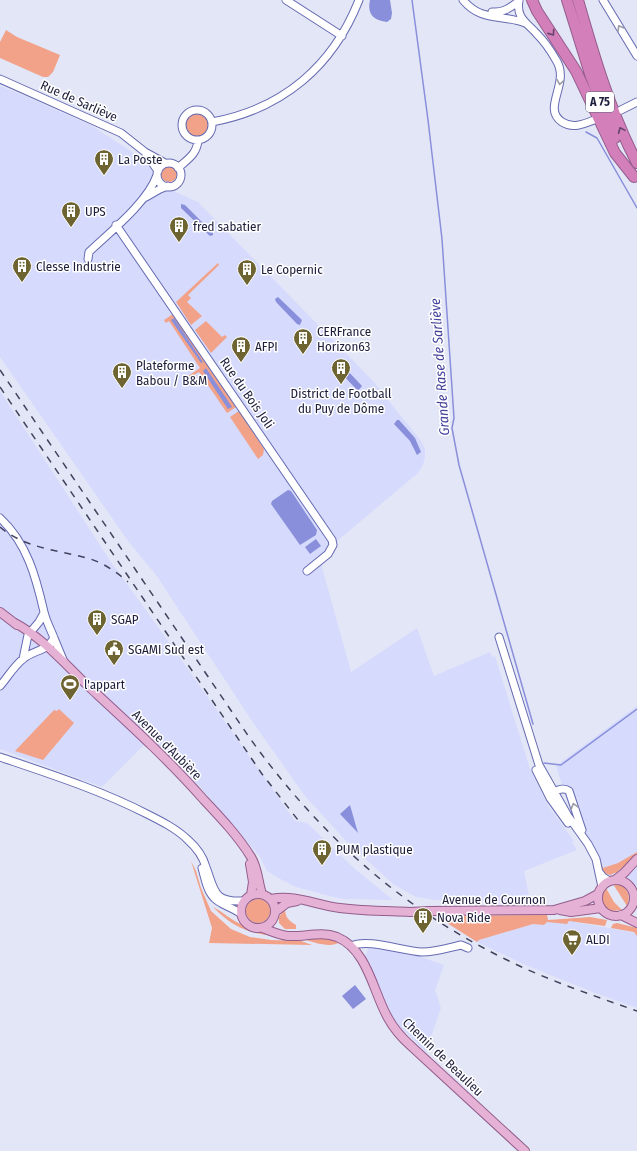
<svg xmlns="http://www.w3.org/2000/svg" width="637" height="1151" font-family="'Fira Sans Condensed',sans-serif">
  <style>
    .built { fill: #d6dbfe }
    .green { fill: #f1a288 }
    .water { fill: #898fda }
    .lines { fill: none; stroke-linecap: round; stroke-linejoin: round }
    .stream { stroke: #898fda; stroke-width: 1.5 }
    .minor-casing { stroke: #666bb2; stroke-width: 9 }
    .major-casing { stroke: #935d8d; stroke-width: 10 }
    .highway-casing { stroke: #935d8d; stroke-width: 12 }
    .minor { stroke: #fff; stroke-width: 7 }
    .major { stroke: #e5b2d5; stroke-width: 8 }
    .highway { stroke: #d37fb9; stroke-width: 10 }
    .rail { stroke: #41435e; stroke-width: 1.5; stroke-dasharray: 7 7; stroke-linecap: butt }
    .major-bridge-casing { stroke: #935d8d; stroke-width: 10; stroke-linecap: butt }
    .major-bridge { stroke: #e5b2d5; stroke-width: 8 }
    .oneway { stroke: #999aa7 }
    .oneway2 { stroke: #65456d }
    .labels { text-anchor: middle; dominant-baseline: central; stroke-width: 3; stroke-linejoin: round; paint-order: stroke }
    .shield { fill: #fff; stroke: #606276; stroke-width: 1 }
    .shield-label { font-size: 12px; font-weight: bold; fill: #1c1e3b }
    .street-label { font-size: 13px; fill: #1c1e3b; stroke: #fff }
    .poi-label { font-size: 13px; fill: #1c1e3b; stroke: #fff; text-anchor: start }
    .water-label { font-size: 14px; font-style: italic; fill: #44439b; stroke: #fff }
  </style>
  <rect width="100%" height="100%" fill="#e3e6f6"/>
  <path class="built" d="M0,86L30,98L92,126L140,157L152,170L153,178L164,191H173L198,202L372,380L421,441L425,448V457L423,465L418,473L331,546L322,567L351,672L417,628L434,676L490,652L492,657L495,656L530,769L549,807L574,841L572,842L577,850L524,871L530,901L493,902L435,900L416,897L393,884L347,842L305,796L254,724L156,575L128,541L0,357Z
    M0,391L111,562L166,638L295,821L307,823L355,869L392,899L391,900L343,899L333,897L296,887L282,880L267,871L260,857L201,788L151,738L102,787L0,749Z
    M637,706V911L632,904L634,901L632,891L633,886L630,880L614,872L611,881H609L606,874L604,872L586,838L571,812L556,766Z
    M569,921L637,933V1008L595,993L523,964L477,942L479,940L533,924L544,925L547,922Z
    M369,947L422,954L421,957L444,965L435,990L441,1008L426,1052L398,1025L391,1014L365,956Z"/>
  <path class="green" d="M6,30L17,37L60,55L53,72L48,77H43L0,58V42Z
    M185 125a12 12 0 1 1 24 0a12 12 0 1 1-24 0Z
    M161 174a8 8 0 1 1 16 0a8 8 0 1 1-16 0Z
    M218,263L219,265L188,295L191,298L187,302L202,316L191,325L176,302Z
    M173,314L236,407L227,413L199,372L189,378L188,376L200,368L169,321L166,323L164,320Z
    M206,321L222,337L225,335L227,337L211,353L195,330Z
    M239,411L264,449L263,455L258,459L230,417Z
    M59,709L74,723L43,760L15,751L54,710L57,711Z
    M637,852V855L617,872L610,875L604,873L596,855L598,854L603,868L618,863Z
    M191,861L196,871L201,888L211,911L231,929L250,937L271,940L301,941L312,945L209,943L212,928Z
    M613,884C626,884 632,894 627,906Z
    M606,888L614,902L622,910L611,911C600,906 599,897 606,888Z
    M246 911a12 12 0 1 1 24 0a12 12 0 1 1-24 0Z
    M213,907C223,912 232,921 243,925C253,930 263,931 273,936C245,932 233,927 213,907Z
    M285,908C285,917 288,920 296,925V929H285L279,923V917Z
    M547,915L548,920L590,917L607,920L605,926L569,921L567,924L547,922L544,925L533,924L479,940L477,942L436,916Z
    M617,923L637,928V936L634,932L611,928L613,924Z
    M324,937L339,942C332,949 312,942 303,939Z"/>
  <path class="water" d="M370,0H390L392,13L391,19L387,22C373,20 367,14 370,0Z
    M181,204L185,205L213,233V235L210,236L181,208Z
    M278,297L302,320L300,325L297,324L276,302L275,299Z
    M174,318L203,362L201,363L171,320Z
    M206,368L232,407L228,409L203,371Z
    M346,369L362,386L358,391L341,373Z
    M397,420H399L415,438L421,452L417,455L410,441L394,424Z
    M288,490L291,491L317,530L316,535L300,545L271,504L272,501Z
    M316,539L321,546L310,554L305,547Z
    M350,805L358,833L340,814Z
    M355,985L366,999L353,1009L342,996Z"/>
  <g class="lines">
    <path class="stream" d="M412,0L428,120L442,239L454,418L452,428L459,465L533,724
      M586,132L597,138L637,208
      M544,763L561,765L637,709"/>
    <defs>
      <path id="minor" d="M286,0L342,36
        M463,0C481,22 501,14 525,23
        M519,0C516,18 526,22 536,33C544,41 551,51 556,60C571,83 541,108 562,122C573,129 584,124 594,120
        M603,0L637,56
        M492,12C503,13 510,8 519,1
        M0,79L121,133L145,152L165,163
        M621,110L637,102
        M182 125a15 15 0 1 1 30 0a15 15 0 1 1-30 0Z
        M212,122C283,109 333,66 359,0
        M146,154L158,171
        M157 175a12 12 0 1 1 24 0a12 12 0 1 1-24 0Z
        M178,168C188,159 197,154 198,140
        M146,197L160,189L168,186
        M116,225L332,540L333,545L328,554L307,571
        M88,259L89,252C110,232 148,202 157,175
        M0,518C27,543 36,577 44,612C46,621 51,630 54,638C46,652 33,650 23,659C14,666 7,678 0,686
        M499,637L539,765L568,816L588,844L596,859L602,887
        M54,638L64,662
        M23,659L28,635L39,622L44,613
        M0,757C50,774 100,790 147,814C161,821 177,829 188,840C196,847 203,857 206,867C215,891 213,902 243,901
        M536,770L550,798L568,823
        M554,792C559,789 565,788 569,791L582,830
        M202,868C206,881 207,896 221,903C228,907 234,909 240,913
        M599,872L603,877L609,881
        M351,946C368,938 402,951 422,952C435,952 448,948 461,945L468,948"/>
      <path id="major" d="M0,612L17,625
        M13,622C42,637 64,663 87,685C127,722 168,759 204,800C221,818 238,836 251,857C258,868 258,882 262,894
        M250,864L253,882L251,895
        M615,880L624,873L637,859
        M598 898a18 18 0 1 1 36 0a18 18 0 1 1-36 0Z
        M241 911a17 17 0 1 1 34 0a17 17 0 1 1-34 0Z
        M271,899C295,894 316,905 340,908C363,911 387,911 410,912
        M560,910L571,912L601,908
        M429,911L554,910L585,901L598,894
        M275,912L287,903L297,901
        M621,915L637,923
        M262,928C271,931 279,935 288,936C305,937 321,931 337,937C368,950 373,992 388,1018C394,1029 402,1038 411,1046L525,1151"/>
      <path id="highway" d="M532,0L537,11L576,71L615,153L634,177
        M567,0L591,77L615,138
        M578,0C594,56 610,111 637,163"/>
    </defs>
    <use href="#minor" class="minor-casing"/>
    <use href="#major" class="major-casing"/>
    <use href="#highway" class="highway-casing"/>
    <use href="#minor" class="minor"/>
    <use href="#major" class="major"/>
    <use href="#highway" class="highway"/>
    <path class="rail" d="M0,370L249,737C317,832 399,907 505,959C547,980 592,995 637,1011
      M0,387L262,774L298,820
      M0,527C23,547 55,550 83,557C101,561 114,570 128,582"/>
    <defs>
      <path id="major-bridge" d="M410,912L429,911"/>
    </defs>
    <use href="#major-bridge" class="major-bridge-casing"/>
    <use href="#major-bridge" class="major-bridge"/>
  </g>
  <defs><path id="oneway-chevron" d="M-2-3.5L2.5 0L-2 3.5" fill="none" stroke-width="1.6" stroke-linecap="round" stroke-linejoin="round"/></defs>
  <g class="oneway">
    <use href="#oneway-chevron" transform="translate(620 28) rotate(-121)"/>
    <use href="#oneway-chevron" transform="translate(560 82) rotate(99)"/>
    <use href="#oneway-chevron" transform="translate(574 806) rotate(-106)"/>
  </g>
  <g class="oneway2">
    <use href="#oneway-chevron" transform="translate(552 33) rotate(55)"/>
    <use href="#oneway-chevron" transform="translate(621 130) rotate(-114)"/>
  </g>
  <defs>
    <symbol id="building-pin" viewBox="-11 -11 22 30"><path d="M0 17L-7.5 6A9.5 9.5 0 1 1 7.5 6Z" fill="#6e6431" stroke="#fff"/><path d="M-4-6H4V6H1V3H-1V6H-4ZM-2.5-4.3h1.7v1.8h-1.7ZM.8-4.3h1.7v1.8H.8ZM-2.5-1h1.7V.8h-1.7ZM.8-1h1.7V.8H.8Z" fill="#fff"/></symbol>
    <symbol id="civic-pin" viewBox="-11 -11 22 30"><path d="M0 17L-7.5 6A9.5 9.5 0 1 1 7.5 6Z" fill="#6e6431" stroke="#fff"/><path d="M-.6-6.5H3V-4.5H.6V-3L4-1V1h2V6H-6V1h2V-1L-.6-3ZM-1.2 2.5V6h2.4V2.5Z" fill="#fff"/></symbol>
    <symbol id="stadium-pin" viewBox="-11 -11 22 30"><path d="M0 17L-7.5 6A9.5 9.5 0 1 1 7.5 6Z" fill="#6e6431" stroke="#fff"/><path d="M0-5a6.5 5 0 1 0 0 10a6.5 5 0 1 0 0-10ZM-3.5-1.8h7v3.6h-7Z" fill="#fff"/></symbol>
    <symbol id="supermarket-pin" viewBox="-11 -11 22 30"><path d="M0 17L-7.5 6A9.5 9.5 0 1 1 7.5 6Z" fill="#6e6431" stroke="#fff"/><path d="M-6-5.5h2.5l.6 2H6L4.5 2H-2.5L-4.4-4H-6ZM-1.5 3.2a1.3 1.3 0 1 0 .1 0ZM3 3.2a1.3 1.3 0 1 0 .1 0Z" fill="#fff"/></symbol>
  </defs>
  <g fill-rule="evenodd">
    <use href="#building-pin" x="93" y="148" width="22" height="30"/>
    <use href="#building-pin" x="60" y="200" width="22" height="30"/>
    <use href="#building-pin" x="168" y="215" width="22" height="30"/>
    <use href="#building-pin" x="11" y="255" width="22" height="30"/>
    <use href="#building-pin" x="236" y="258" width="22" height="30"/>
    <use href="#building-pin" x="292" y="327" width="22" height="30"/>
    <use href="#building-pin" x="230" y="335" width="22" height="30"/>
    <use href="#building-pin" x="330" y="357" width="22" height="30"/>
    <use href="#building-pin" x="111" y="361" width="22" height="30"/>
    <use href="#building-pin" x="86" y="608" width="22" height="30"/>
    <use href="#civic-pin" x="103" y="638" width="22" height="30"/>
    <use href="#stadium-pin" x="59" y="673" width="22" height="30"/>
    <use href="#building-pin" x="311" y="838" width="22" height="30"/>
    <use href="#building-pin" x="412" y="906" width="22" height="30"/>
    <use href="#supermarket-pin" x="561" y="928" width="22" height="30"/>
  </g>
  <g class="labels">
    <rect class="shield" x="586" y="92" width="28" height="20" rx="3"/>
    <g class="shield-label">
      <text x="600" y="102">A 75</text>
    </g>
    <g class="street-label">
      <text transform="translate(79 101) rotate(24)">Rue de Sarliève</text>
      <text transform="translate(247 393) rotate(55)">Rue du Bois Joli</text>
      <text transform="translate(167 745) rotate(45)">Avenue d'Aubière</text>
      <text x="494" y="899">Avenue de Cournon</text>
      <text transform="translate(443 1057) rotate(44)">Chemin de Beaulieu</text>
    </g>
    <g class="poi-label">
      <text x="118" y="159">La Poste</text>
      <text x="85" y="211">UPS</text>
      <text x="193" y="226">fred sabatier</text>
      <text x="36" y="266">Clesse Industrie</text>
      <text x="261" y="269">Le Copernic</text>
      <text x="317" y="331">CERFrance<tspan x="317" dy="15">Horizon63</tspan></text>
      <text x="255" y="346">AFPI</text>
      <text x="136" y="365">Plateforme<tspan x="136" dy="15">Babou / B&amp;M</tspan></text>
      <text x="341" y="393" text-anchor="middle">District de Football<tspan x="341" dy="15">du Puy de Dôme</tspan></text>
      <text x="111" y="619">SGAP</text>
      <text x="128" y="649">SGAMI Sud est</text>
      <text x="84" y="684">l'appart</text>
      <text x="336" y="849">PUM plastique</text>
      <text x="437" y="917">Nova Ride</text>
      <text x="586" y="939">ALDI</text>
    </g>
    <g class="water-label">
      <text transform="translate(440 367) rotate(-94)">Grande Rase de Sarliève</text>
    </g>
  </g>
</svg>
